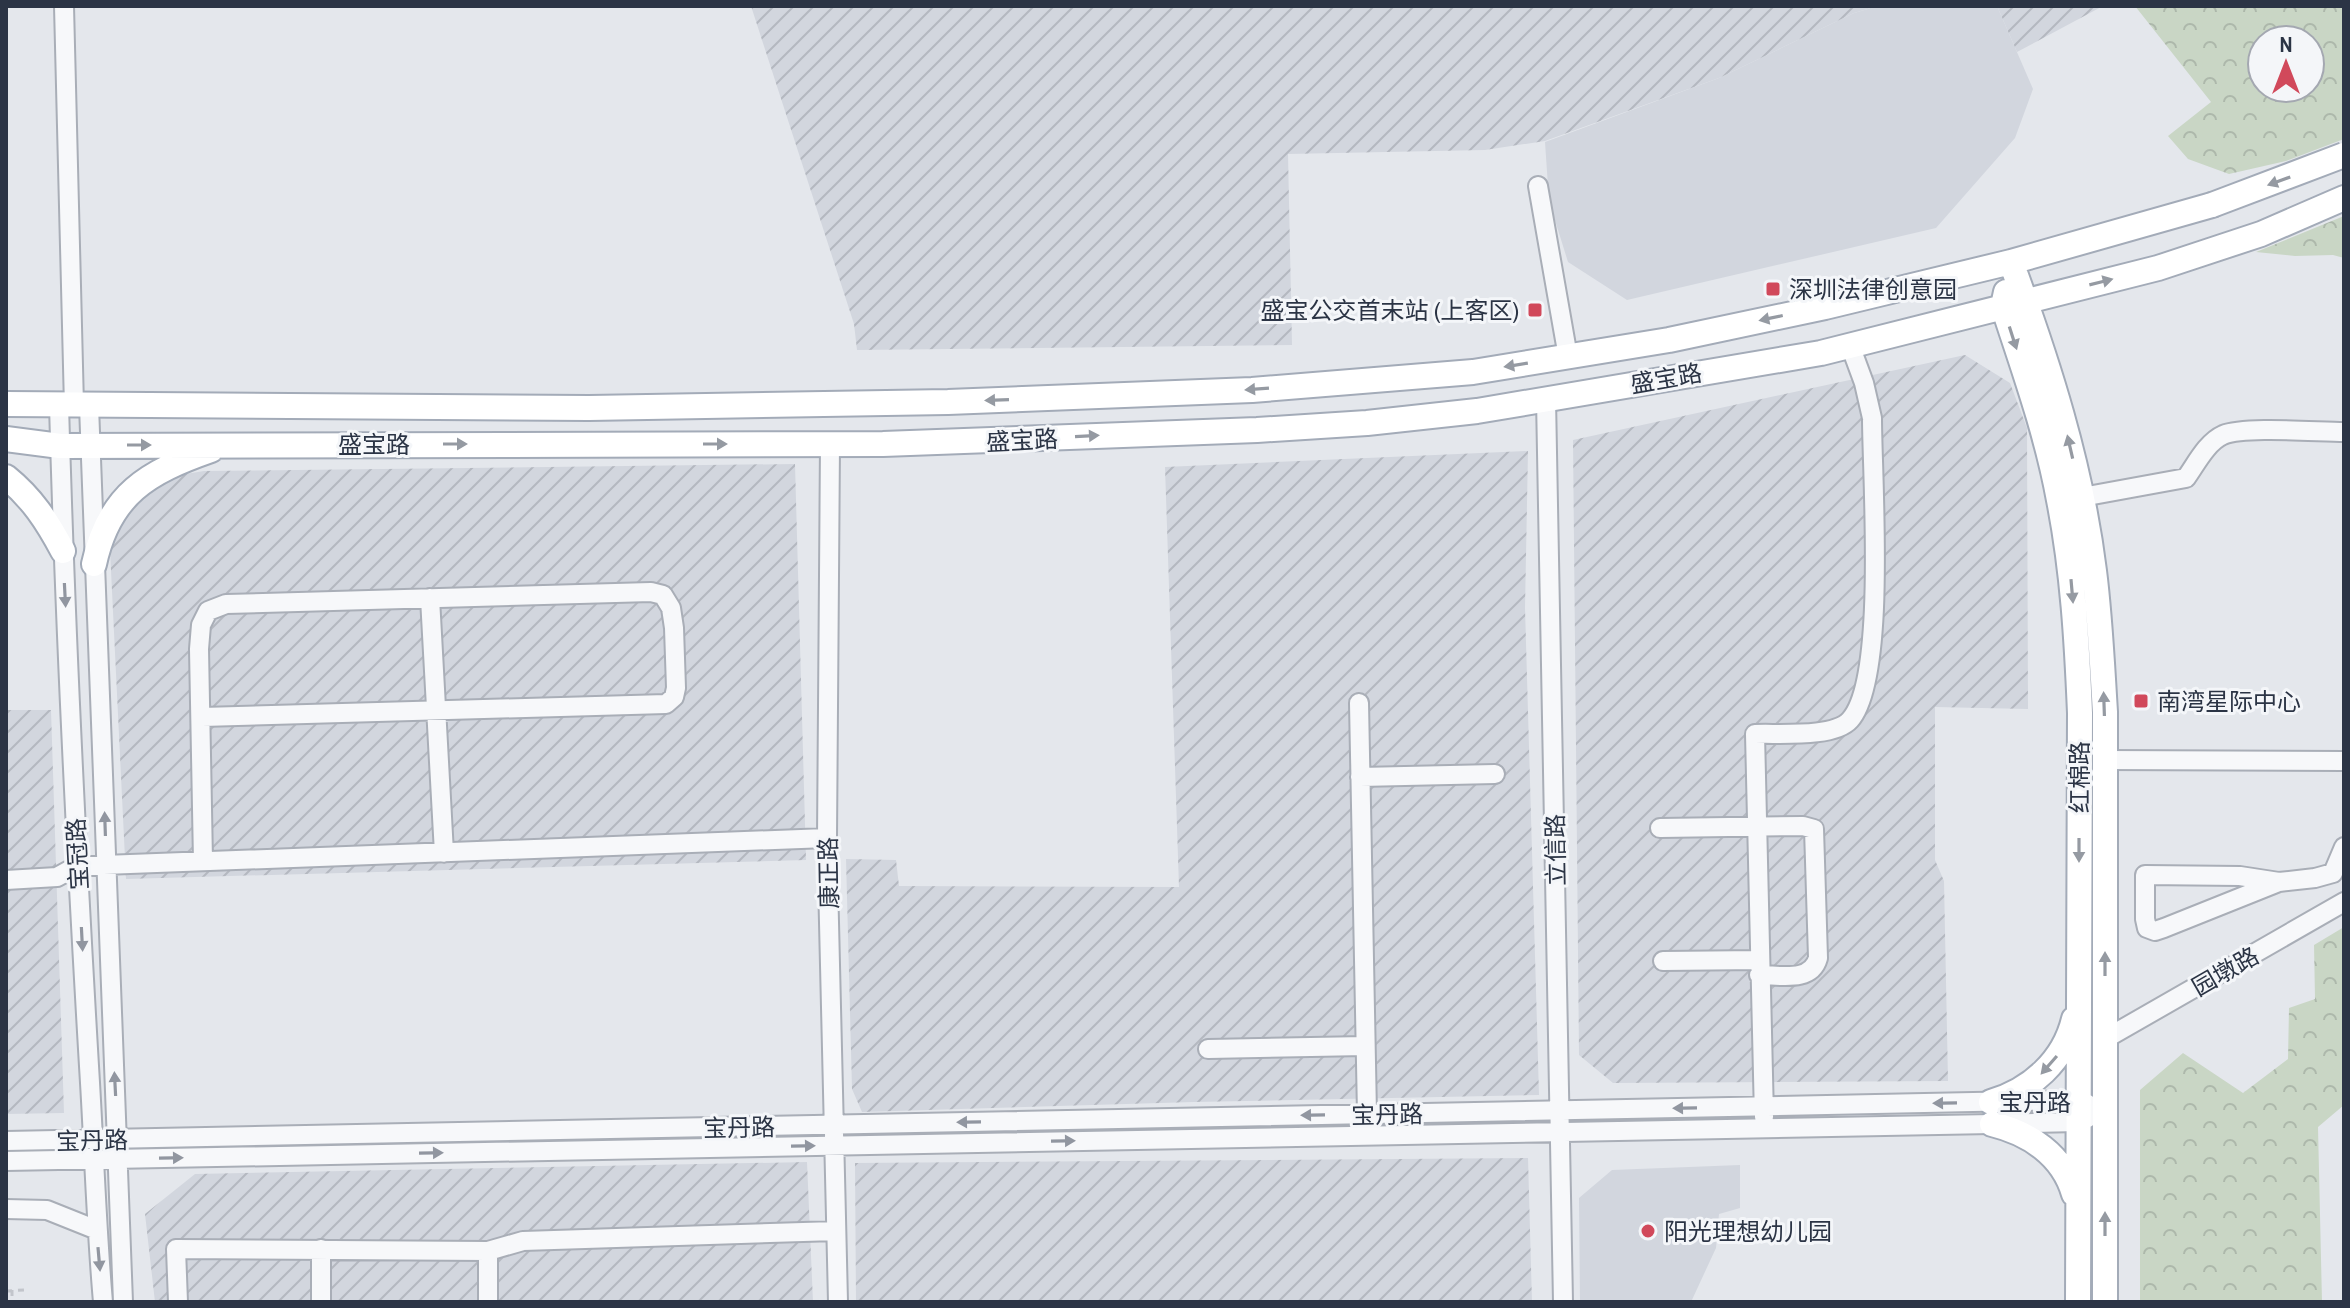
<svg xmlns="http://www.w3.org/2000/svg" width="2350" height="1308" font-family="'Archivo Narrow','Noto Sans SC',sans-serif">
  <style>
    .built { fill: #d2d6de }
    .industrial { fill: url(#industrial-furrows) }
    .forest { fill: url(#forest-crowns); fill-rule: evenodd }
    .lines { fill: none; stroke-linecap: round; stroke-linejoin: round }
    .minor-casing { stroke: #a9aeb7; stroke-width: 22 }
    .major-casing { stroke: #a3abb8; stroke-width: 28 }
    .path { stroke: #c2c5cb; stroke-width: 3; stroke-dasharray: 6 6; stroke-linecap: butt }
    .minor { stroke: #f7f8fa; stroke-width: 18 }
    .major { stroke: #fff; stroke-width: 24 }
    .major-bridge-casing { stroke: #a3abb8; stroke-width: 28; stroke-linecap: butt }
    .major-bridge { stroke: #fff; stroke-width: 24 }
    .oneway { fill: #959aa2 }
    .oneway2 { fill: #9196a0 }
    .poi-dot { fill: #d1495b; stroke: #f4f6f9; stroke-width: 3 }
    .labels { text-anchor: middle; dominant-baseline: central; stroke-width: 6; stroke-linejoin: round; paint-order: stroke }
    .poi-label { font-size: 24px; fill: #2b3445; stroke: #f4f6f9; text-anchor: start }
    .street-label { font-size: 24px; fill: #2b3445; stroke: #f4f6f9 }
  </style>
  <defs>
    <pattern id="industrial-furrows" width="10" height="10" patternUnits="userSpaceOnUse" patternTransform="scale(2)"><rect width="10" height="10" fill="#d2d6de"/><path d="M-1 1l2-2M0 10L10 0M9 11l2-2" fill="none" stroke="#b4b8c0"/></pattern>
    <pattern id="forest-crowns" width="20" height="18" patternUnits="userSpaceOnUse" patternTransform="scale(2)"><rect width="20" height="18" fill="#c9d6c5"/><path d="M2 6a3 3 0 1 1 6 0M12 15a3 3 0 1 1 6 0" fill="none" stroke="#adb8ab"/></pattern>
  </defs>
  <rect width="100%" height="100%" fill="#e4e7ec"/>
  <path class="built" d="M1878,6H1997L2033,89L2015,138L1936,228L1627,300L1568,262L1549,201L1545,142L1719,78L1854,13Z
    M1740,1165V1208L1719,1214L1716,1248L1691,1302H1580L1579,1198L1612,1170Z"/>
  <path class="industrial" d="M751,6H1878L1854,13L1719,78L1545,141L1485,150L1288,154L1292,345L857,350L854,324Z
    M1997,6H2103L2017,52Z
    M1965,355L2010,383L2027,428L2028,709L1935,707V860L1944,881L1948,1081L1613,1083L1579,1055L1573,440Z
    M1528,451L1525,608L1539,1095L1194,1102L862,1112L852,1089L846,859L896,860L899,886L1179,887L1165,467Z
    M795,464L806,860L126,879L110,550L121,515L146,492L173,476L204,471Z
    M6,710H51L64,1113L6,1114Z
    M1528,1158L1532,1302H856L855,1163Z
    M807,1162L813,1302H155L145,1214L195,1174Z"/>
  <path class="forest" d="M2135,6H2344V139L2286,161L2229,174L2188,159L2168,136L2211,102ZM2262,40H2310V88H2262Z
    M2344,216V258L2333,255L2295,256L2256,252Z
    M2344,927V1105L2318,1127L2322,1302H2140V1090L2183,1053L2243,1093L2288,1059L2289,1008L2315,999L2314,945Z"/>
  <g class="lines">
    <defs>
      <path id="minor" d="M64,6L74,406
        M1538,186L1568,357
        M1546,399L1563,1302
        M59,405C65,626 76,846 89,1066C94,1145 96,1223 103,1302
        M89,406L123,1302
        M830,444L827,838L838,1302
        M2082,497L2186,478C2196,464 2207,442 2223,435C2245,426 2317,432 2344,432
        M430,598L444,853
        M1359,703L1367,1114
        M202,717L666,704L674,697L676,688L674,628L671,608L663,595L651,592L226,604L208,611L201,625L199,649L203,861
        M2105,760L2344,761
        M1360,777L1495,774
        M1660,828L1803,826L1814,829L1818,958C1811,983 1780,975 1759,975
        M6,880L57,877L77,866L827,838
        M2279,882L2240,876L2145,875V919L2147,928L2155,931L2164,928L2279,882L2315,878L2333,873L2344,847
        M1663,961L1759,960
        M2105,1039L2344,902
        M1208,1049L1365,1046
        M1764,1117L1755,734C1779,733 1834,738 1850,720C1887,679 1872,479 1872,418L1864,383L1850,345
        M6,1141L2078,1100L2088,1104
        M6,1161L1992,1124L2078,1122L2088,1118
        M6,1209L47,1210L97,1230
        M321,1249V1302
        M488,1251L523,1241L836,1231
        M178,1302L176,1249L488,1251V1302"/>
      <path id="major" d="M2011,262C2048,362 2081,465 2094,571C2100,618 2102,665 2105,712V1302
        M2006,292L2003,306C2024,370 2047,434 2059,500C2073,571 2077,642 2080,713L2078,1302
        M6,404L589,408L948,402L1252,390L1473,372L1669,340L1825,307L2011,262L2212,205
        M6,439L60,446L883,444L1257,430L1367,423L1477,411L1821,353L2158,268L2261,234L2344,198
        M6,477C32,498 47,521 63,551
        M94,564C109,494 148,472 211,450
        M1991,1102C2031,1090 2064,1061 2074,1019
        M1992,1124C2029,1133 2063,1155 2074,1194"/>
    </defs>
    <use href="#minor" class="minor-casing"/>
    <use href="#major" class="major-casing"/>
    <path class="path" d="M12,1290V1302
      M6,1291L24,1290"/>
    <use href="#minor" class="minor"/>
    <use href="#major" class="major"/>
    <defs>
      <path id="major-bridge" d="M2212,205L2344,155"/>
    </defs>
    <use href="#major-bridge" class="major-bridge-casing"/>
    <use href="#major-bridge" class="major-bridge"/>
  </g>
  <defs><path id="oneway-solid" d="M-6-.8H1V-3.2L6.5 0L1 3.2V.8H-6Z" transform="scale(2)"/></defs>
  <g class="oneway">
    <use href="#oneway-solid" transform="translate(2279 181) rotate(160)"/>
    <use href="#oneway-solid" transform="translate(2101 282) rotate(-14)"/>
    <use href="#oneway-solid" transform="translate(1771 318) rotate(168)"/>
    <use href="#oneway-solid" transform="translate(2013 338) rotate(72)"/>
    <use href="#oneway-solid" transform="translate(1516 365) rotate(171)"/>
    <use href="#oneway-solid" transform="translate(1257 389) rotate(176)"/>
    <use href="#oneway-solid" transform="translate(997 400) rotate(178)"/>
    <use href="#oneway-solid" transform="translate(1087 436) rotate(-3)"/>
    <use href="#oneway-solid" transform="translate(455 444)"/>
    <use href="#oneway-solid" transform="translate(715 444)"/>
    <use href="#oneway-solid" transform="translate(139 445)"/>
    <use href="#oneway-solid" transform="translate(2070 447) rotate(-103)"/>
    <use href="#oneway-solid" transform="translate(2072 591) rotate(85)"/>
    <use href="#oneway-solid" transform="translate(2104 704) rotate(-92)"/>
    <use href="#oneway-solid" transform="translate(2079 850) rotate(90)"/>
    <use href="#oneway-solid" transform="translate(2105 964) rotate(-90)"/>
    <use href="#oneway-solid" transform="translate(2049 1065) rotate(131)"/>
    <use href="#oneway-solid" transform="translate(2105 1224) rotate(-90)"/>
  </g>
  <g class="oneway2">
    <use href="#oneway-solid" transform="translate(65 595) rotate(87)"/>
    <use href="#oneway-solid" transform="translate(105 824) rotate(-92)"/>
    <use href="#oneway-solid" transform="translate(82 939) rotate(87)"/>
    <use href="#oneway-solid" transform="translate(115 1084) rotate(-93)"/>
    <use href="#oneway-solid" transform="translate(1945 1103) rotate(179)"/>
    <use href="#oneway-solid" transform="translate(1685 1108) rotate(179)"/>
    <use href="#oneway-solid" transform="translate(1313 1115) rotate(179)"/>
    <use href="#oneway-solid" transform="translate(969 1122) rotate(179)"/>
    <use href="#oneway-solid" transform="translate(1063 1141) rotate(-1)"/>
    <use href="#oneway-solid" transform="translate(803 1146) rotate(-1)"/>
    <use href="#oneway-solid" transform="translate(431 1153) rotate(-1)"/>
    <use href="#oneway-solid" transform="translate(171 1158) rotate(-1)"/>
    <use href="#oneway-solid" transform="translate(99 1259) rotate(85)"/>
  </g>
  <g class="poi-dot">
    <rect x="1765" y="281" width="16" height="16" rx="4"/>
    <rect x="1527" y="302" width="16" height="16" rx="4"/>
    <rect x="2133" y="693" width="16" height="16" rx="4"/>
    <circle cx="1648" cy="1231" r="8"/>
  </g>
  <g class="labels">
    <g class="poi-label">
      <text x="1789" y="289">深圳法律创意园</text>
      <text x="1519" y="310" text-anchor="end">盛宝公交首末站 (上客区)</text>
      <text x="2157" y="701">南湾星际中心</text>
      <text x="1664" y="1231">阳光理想幼儿园</text>
    </g>
    <g class="street-label">
      <text transform="translate(1666 378) rotate(-10)">盛宝路</text>
      <text transform="translate(1022 440) rotate(-3)">盛宝路</text>
      <text x="374" y="444">盛宝路</text>
      <text transform="translate(2079 777) rotate(-90)">红棉路</text>
      <text transform="translate(1555 850) rotate(-91)">立信路</text>
      <text transform="translate(77 854) rotate(-93)">宝冠路</text>
      <text transform="translate(828 873) rotate(-91)">康正路</text>
      <text transform="translate(2225 971) rotate(-30)">园墩路</text>
      <text x="2035" y="1102">宝丹路</text>
      <text transform="translate(1387 1114) rotate(-1)">宝丹路</text>
      <text transform="translate(739 1127) rotate(-1)">宝丹路</text>
      <text transform="translate(92 1140) rotate(-1)">宝丹路</text>
    </g>
  </g>
  <rect width="2350" height="1308" fill="none" stroke="#2b3445" stroke-width="16"/>
  <g transform="translate(2286 64)"><circle r="38" fill="#f4f6f9" stroke="#a4a8b1" stroke-width="2"/>
  <path d="M0-6L14 30L0 20L-14 30Z" fill="#d1495b"/>
  <text y="-12" font-size="22" font-weight="bold" text-anchor="middle" fill="#2b3445">N</text>
  </g>
</svg>
